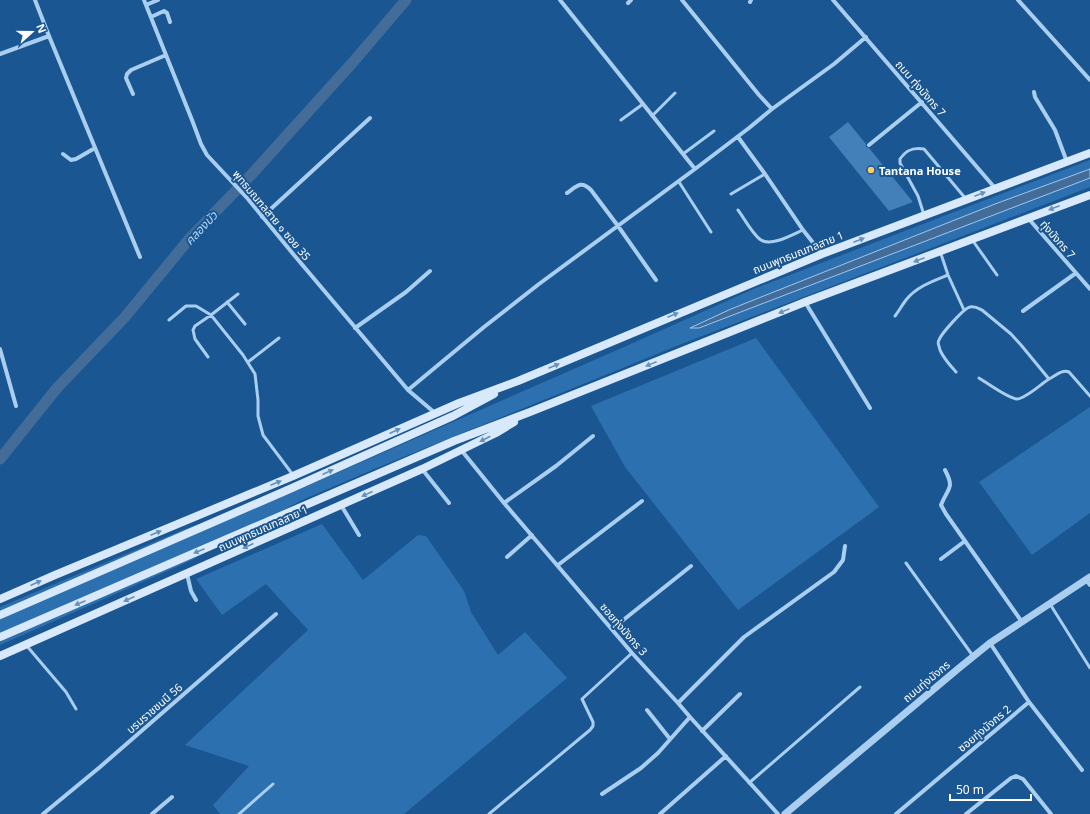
<svg xmlns="http://www.w3.org/2000/svg" width="1090" height="814" font-family="'Noto Sans','Noto Sans Thai',sans-serif">
  <style>
    .green { fill: #2d70b0 }
    .water { fill: #436d98; stroke: #9dc9f1 }
    .lines { fill: none; stroke-linecap: round; stroke-linejoin: round }
    .canal { stroke: #436d98; stroke-width: 11 }
    .building { fill: #437fb9 }
    .service { stroke: #aaceef; stroke-width: 3 }
    .minor { stroke: #aaceef; stroke-width: 4 }
    .tertiary { stroke: #aaceef; stroke-width: 7 }
    .secondary { stroke: #d7e9fa; stroke-width: 8 }
    .oneway { fill: #6691bc }
    .poi-dot { fill: #ffca68; stroke: #1a5692; stroke-width: 1.5 }
    .labels { text-anchor: middle; dominant-baseline: central; stroke-width: 4; stroke-linejoin: round; paint-order: stroke }
    .street-label { font-size: 11px; fill: #fff; stroke: #1a5692 }
    .poi-label { font-size: 11px; font-weight: bold; fill: #fff; stroke: #1a5692; text-anchor: start }
    .water-label { font-size: 12px; font-style: italic; fill: #b6d7f6; stroke: #1a5692 }
  </style>
  <rect width="100%" height="100%" fill="#1a5692"/>
  <path class="green" d="M1090,160V169L995,204L731,309L691,328H699L1090,178V187L684,343L379,467L302,500L190,561L0,645V607L185,529L300,489L624,347L756,288Z
    M756,338L879,507L738,610L625,467L591,406Z
    M1090,407V513L1032,555L979,482Z
    M322,524L363,580L418,535L426,536L464,591L471,612L498,655L525,632L567,678L404,814H220L213,805L249,766L185,745L308,630L266,584L222,615L196,579Z"/>
  <path class="water" d="M1090,169V178L699,328H690L731,309L995,204Z"/>
  <g class="lines">
    <path class="canal" d="M0,459L57,388L125,317L190,238L251,175L354,61L406,0"/>
  </g>
  <path class="building" d="M848,122L866,144V147L869,148L913,202L889,211L829,137Z"/>
  <g class="lines">
    <path class="service" d="M652,116L675,93
      M621,120L643,104
      M683,154L714,131
      M679,182L711,232
      M731,194L765,174
      M738,210C744,218 753,235 761,240C771,247 794,234 803,230
      M924,215L918,196L900,163V159C906,150 913,147 924,149L966,199
      M973,241L997,275
      M940,251L948,275L964,310
      M227,302L245,324
      M895,316C899,311 902,305 906,300C916,287 933,281 948,275
      M169,320L186,306H196L211,315L243,355L255,374L258,400V416L263,435L293,475
      M208,357L195,339L193,330L195,326L211,315L238,294
      M248,362L279,338
      M956,372C950,365 940,355 939,346C938,345 938,341 939,340C941,334 964,308 970,307C975,306 978,308 982,310L1011,334L1021,345L1049,379C1055,376 1062,369 1069,372L1090,396
      M979,378C987,383 1009,399 1017,399C1025,399 1041,384 1049,379
      M906,563L973,656
      M1050,604L1090,668
      M26,645L66,692L76,709
      M749,783L860,687
      M239,814L273,784
      M489,814L590,730L593,726V722L582,699L632,653"/>
    <path class="minor" d="M35,0L49,36L140,257
      M144,0L192,120L201,144L207,155L248,199L294,255L408,390L435,413
      M560,0L695,169
      M682,0L759,95L772,109
      M833,0L995,188
      M1018,0L1090,80
      M750,2L751,0
      M628,3L631,0
      M146,5L158,0
      M151,17L164,11L167,13L170,22
      M0,54L49,36
      M1034,92L1035,97L1055,130L1067,162
      M133,94L126,78L127,74L131,70L166,55
      M738,137L765,174L803,230L822,254
      M869,145L922,102
      M63,154L71,160L76,159L95,148
      M567,193C577,186 581,180 591,190L618,226L656,280
      M262,217L370,118
      M1028,218L1090,289
      M805,302L870,408
      M1023,311L1076,273
      M355,328L406,292L430,271
      M0,349L16,406
      M408,390L484,327L539,284L695,169L749,128L772,109L834,64L866,37
      M462,451L504,503L632,653L678,703L690,717L778,814
      M422,469L449,503
      M945,470C955,489 948,487 941,505L946,514L1022,622
      M504,503L556,466L593,436
      M341,505L359,535
      M507,557L532,535
      M941,559L965,541
      M558,565L642,501
      M187,574L191,591L196,600
      M1086,580L1090,585
      M612,629L691,566
      M1029,702L1082,770
      M678,703L744,637L834,572L843,560L845,546
      M647,710L670,739
      M702,731L740,694
      M602,794L641,768L658,753L690,717
      M43,814L100,767L276,614
      M152,814L172,797
      M660,814L726,756
      M896,814L1029,702L990,643
      M966,814L1011,778L1016,776L1023,779L1051,814"/>
    <path class="tertiary" d="M785,814L959,668L990,643L1090,577"/>
    <path class="secondary" d="M0,599L55,575L293,476L459,403L518,381L822,254L1090,153
      M0,615L292,488L453,416L494,394
      M0,637L454,441L530,412L805,302L1090,195
      M0,656L422,469L496,433L514,422"/>
  </g>
  <defs><path id="oneway-solid" d="M-6-.8H1V-3.2L6.5 0L1 3.2V.8H-6Z"/></defs>
  <g class="oneway">
    <use href="#oneway-solid" transform="translate(980 194) rotate(-21)"/>
    <use href="#oneway-solid" transform="translate(1054 208) rotate(159)"/>
    <use href="#oneway-solid" transform="translate(859 240) rotate(-21)"/>
    <use href="#oneway-solid" transform="translate(919 260) rotate(159)"/>
    <use href="#oneway-solid" transform="translate(784 311) rotate(158)"/>
    <use href="#oneway-solid" transform="translate(673 315) rotate(-23)"/>
    <use href="#oneway-solid" transform="translate(651 364) rotate(158)"/>
    <use href="#oneway-solid" transform="translate(554 366) rotate(-23)"/>
    <use href="#oneway-solid" transform="translate(395 431) rotate(-24)"/>
    <use href="#oneway-solid" transform="translate(485 439) rotate(153)"/>
    <use href="#oneway-solid" transform="translate(328 472) rotate(-24)"/>
    <use href="#oneway-solid" transform="translate(276 483) rotate(-23)"/>
    <use href="#oneway-solid" transform="translate(367 494) rotate(156)"/>
    <use href="#oneway-solid" transform="translate(156 533) rotate(-23)"/>
    <use href="#oneway-solid" transform="translate(248 546) rotate(156)"/>
    <use href="#oneway-solid" transform="translate(199 551) rotate(157)"/>
    <use href="#oneway-solid" transform="translate(36 583) rotate(-24)"/>
    <use href="#oneway-solid" transform="translate(129 599) rotate(156)"/>
    <use href="#oneway-solid" transform="translate(80 603) rotate(157)"/>
  </g>
  <circle class="poi-dot" cx="871" cy="170" r="4"/>
  <g class="labels">
    <g class="street-label">
      <text transform="translate(921 88) rotate(49)">ถนน ทุ่งมังกร 7</text>
      <text transform="translate(272 215) rotate(50)">พุทธมณฑลสาย ๑ ซอย 35</text>
      <text transform="translate(1058 239) rotate(49)">ทุ่งมังกร 7</text>
      <text transform="translate(798 252) rotate(-22)">ถนนพุทธมณฑลสาย 1</text>
      <text transform="translate(263 528) rotate(-24)">ถนนพุทธมณฑลสาย 1</text>
      <text transform="translate(624 629) rotate(49)">ซอยทุ่งมังกร 3</text>
      <text transform="translate(926 681) rotate(-40)">ถนนทุ่งมังกร</text>
      <text transform="translate(154 708) rotate(-41)">บรมราชชนนี 56</text>
      <text transform="translate(984 728) rotate(-40)">ซอยทุ่งมังกร 2</text>
    </g>
    <g class="poi-label">
      <text x="879" y="170">Tantana House</text>
    </g>
    <g class="water-label">
      <text transform="translate(201 228) rotate(-47)">คลองบัว</text>
    </g>
  </g>
  <g transform="translate(32 32) rotate(69)" stroke="#1a5692" stroke-width="3" paint-order="stroke">
  <path d="M0-3L7 15L0 10L-7 15Z" fill="#ffffff"/>
  <text y="-6" font-size="11" font-weight="bold" text-anchor="middle" fill="#ffffff">N</text>
  </g>
  <path d="M950 794v6h81v-6" fill="none" stroke="#ffffff" stroke-width="2"/>
  <text x="956" y="794" font-size="12" fill="#ffffff" stroke="#1a5692" stroke-width="3" paint-order="stroke">50 m</text>
</svg>
